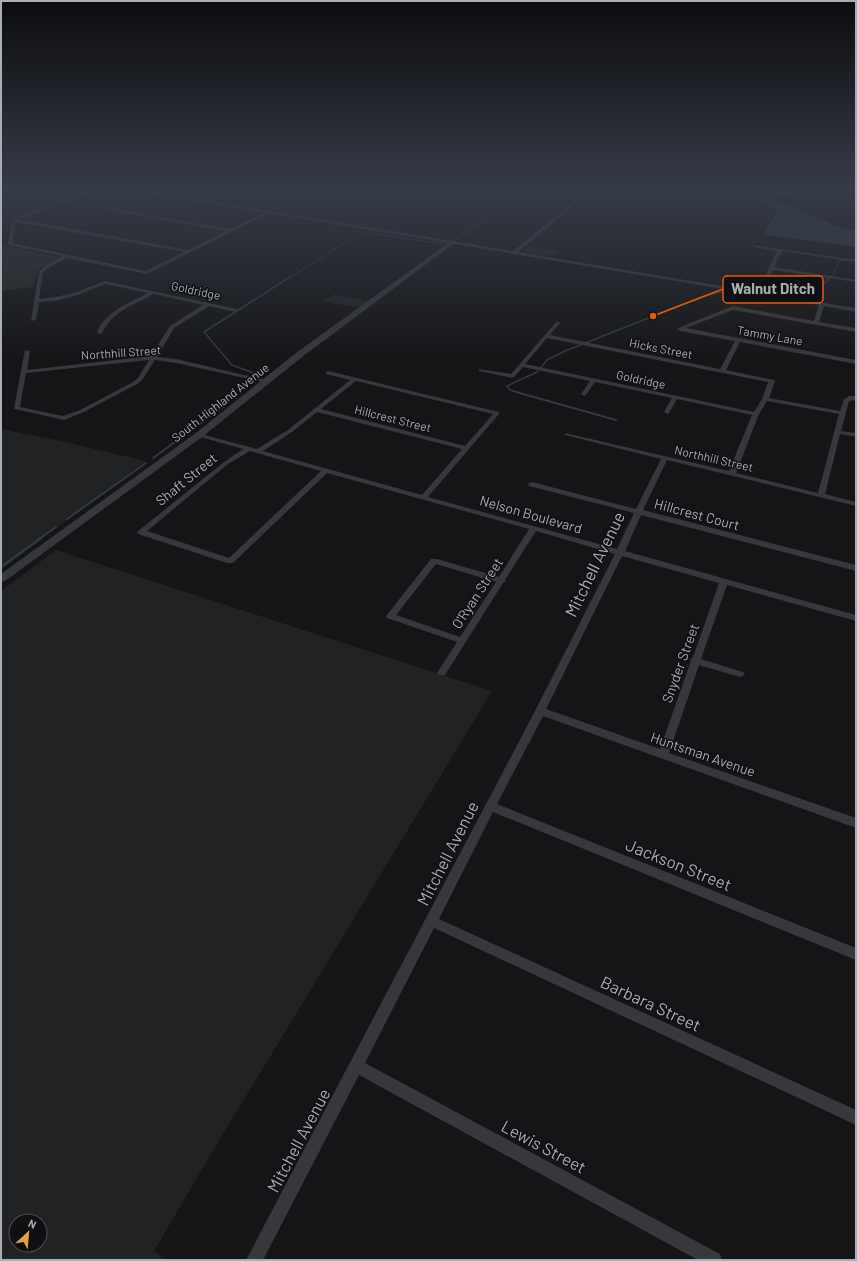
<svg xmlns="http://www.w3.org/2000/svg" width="857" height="1261" font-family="Barlow,sans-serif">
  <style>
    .built { fill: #212224; fill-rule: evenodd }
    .green { fill: #222823 }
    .water { fill: #323a40 }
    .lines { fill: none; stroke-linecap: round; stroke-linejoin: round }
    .stream-far3 { stroke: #323a40; stroke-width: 1 }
    .stream-far2 { stroke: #323a40; stroke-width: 1.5 }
    .stream-far1 { stroke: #323a40; stroke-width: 2 }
    .stream { stroke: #323a40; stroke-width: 2.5 }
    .minor { fill: #37383b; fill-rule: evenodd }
    .tertiary { fill: #37383b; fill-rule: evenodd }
    .rail-casing { stroke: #505256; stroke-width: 1.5 }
    .rail { stroke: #101012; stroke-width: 1; stroke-dasharray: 3.5; stroke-linecap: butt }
    .labels { text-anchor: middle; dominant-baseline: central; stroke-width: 3; stroke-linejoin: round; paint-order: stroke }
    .far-street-label { font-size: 12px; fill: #a9adb5; stroke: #101012 }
    .street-label { font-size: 14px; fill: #a9adb5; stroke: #101012 }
    .near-street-label { font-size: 17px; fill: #a9adb5; stroke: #101012 }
    .leader { fill: none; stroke: #e8590c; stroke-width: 1.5 }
    .callout-dot { fill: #e8590c; stroke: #101012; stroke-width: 1.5 }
    .callout { fill: #101012; stroke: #e8590c; stroke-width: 1.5 }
    .callout-label { font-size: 15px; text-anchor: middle; font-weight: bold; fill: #a9adb5 }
  </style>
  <rect width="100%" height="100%" fill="#151517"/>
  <path class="built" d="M18,187H59L68,188L57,191L75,195L64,199L42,195L13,203Z
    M529,246L559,251L552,256L522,252Z
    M334,294L368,301L359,308L324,301Z
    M1,429L65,442L146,461L1,569Z
    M56,550L492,691L214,1149L154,1251L166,1260H1V591ZM16,1221H40V1245H16Z"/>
  <path class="green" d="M1,245L56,256L57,258L38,270L33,287L1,291Z"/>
  <path class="water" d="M756,187H791L793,191L792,195C779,198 767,192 756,187Z
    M765,197L777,199L776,201L793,206L836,226L856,230V247L768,235L765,232L778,209L762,204L760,200Z"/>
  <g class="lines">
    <path class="stream-far3" d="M453,241L534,187
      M289,278L359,234H376L443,244
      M773,278L779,276L790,278
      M830,278L836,270L839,261L856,259"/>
    <path class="stream-far2" d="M783,277L825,283L830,277
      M259,375L232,365L204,332L290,277
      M520,393L510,390L507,386L537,372L547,360L565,351L704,296L721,292L760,297L766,291L773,277H775"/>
    <path class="stream-far1" d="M516,392L616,420
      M153,458L223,407
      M67,519L146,463
      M39,539L56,527"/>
    <path class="stream" d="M1,567L41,538"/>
    <path class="minor" d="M100,187H105L69,201L230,229L264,213L116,187H123L513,251L592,187H596L518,252L757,292L777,251L754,247L752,245L856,260V262L782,251L774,267L856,280V282L773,270L761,293L856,308V312L824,306L819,322L856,328V332L733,310L686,328L856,360V364L740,342L726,370L774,380L775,381L769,398L840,411L844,399L849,396H856V400L849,401L841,431L856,433V437L840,434L825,494L856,502V506L667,460L643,510L856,565V571L641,515L625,551L856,615V621L727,585L701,659L743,672L745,674L743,676L740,677L699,665L669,753L856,818V828L543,716L497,804L856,948V960L493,812L439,919L856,1110V1125L434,928L365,1063L720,1254L722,1260H698L359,1075L263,1260H246L535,711L615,554L536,531L505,580L506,581L503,583L445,675H439L437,673L457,642L387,618L386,616L431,559H437L499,577L529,529L327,473L233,563H227L138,534L137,532L224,462L243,449L197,436V434H201L257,449L288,430L350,380L326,374V372L328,371L499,412V414L428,497L617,549L634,513L529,486L528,484L532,482L636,509L661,459L565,435V433L729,471L752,415L677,399L669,413L667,414L664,412L672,398L595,382L586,395L584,396L581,394L590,381L523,367L514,377L512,378L479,371V369L511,374L557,321L560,323L550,335L720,369L735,341L680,331L677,329L678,328L733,306L814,321L819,305L269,213L147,274L67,258L51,266L43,272L39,299L55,297L74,293L105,281L237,309L238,310L235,312L209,306L174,328L157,357L176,359L266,380L268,381V383L176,363L155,360L142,380L137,384L84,412L64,420L15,409L14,408L25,350L30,351L27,370L151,356L170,326L203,305L154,294C133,305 113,311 102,333L100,334L97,332C106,311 129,303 148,293L105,284L78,295L55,301L39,302L36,320L31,321L39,272L47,264L62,256L8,245L12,220L14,218ZM65,202L226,231L188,250L18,219ZM16,222L184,252L146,271L12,243ZM547,338L768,382L762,399L754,412L525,364ZM149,360L138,378L133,382L80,410L63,416L20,407L26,373ZM356,381L493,414L465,446L321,409ZM767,401L839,414L818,493L736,473L759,414ZM317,412L462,449L422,495L263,451L292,432ZM250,451L321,471L229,558L147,531L228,464ZM622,556L719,583L693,657L690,660L691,661L660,749L546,709ZM436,564L496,582L460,637L396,615Z"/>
    <path class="tertiary" d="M451,241L456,242L302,357L202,437L5,581L1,582V574L196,433L296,353Z"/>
    <defs>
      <path id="rail" d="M1,211L9,187"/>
    </defs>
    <use href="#rail" class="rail-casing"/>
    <use href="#rail" class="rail"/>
  </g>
  <linearGradient id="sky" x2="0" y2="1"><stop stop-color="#0c0c0d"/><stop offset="0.52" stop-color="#353b47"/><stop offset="1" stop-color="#353b47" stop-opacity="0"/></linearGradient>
  <rect width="857" height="363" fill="url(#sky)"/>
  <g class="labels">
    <g class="far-street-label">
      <text transform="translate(196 290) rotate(12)">Goldridge</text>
      <text transform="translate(770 335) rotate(10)">Tammy Lane</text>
      <text transform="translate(661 348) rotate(11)">Hicks Street</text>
      <text transform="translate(121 352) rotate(-4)">Northhill Street</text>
      <text transform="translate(641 379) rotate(12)">Goldridge</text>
      <text transform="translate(220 402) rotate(-38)">South Highland Avenue</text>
      <text transform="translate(393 418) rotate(14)">Hillcrest Street</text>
      <text transform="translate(714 458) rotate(13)">Northhill Street</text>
    </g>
    <g class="street-label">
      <text transform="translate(186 479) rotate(-39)">Shaft Street</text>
      <text transform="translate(531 514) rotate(16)">Nelson Boulevard</text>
      <text transform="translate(697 514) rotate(15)">Hillcrest Court</text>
      <text transform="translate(477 593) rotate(-57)">O'Ryan Street</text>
      <text transform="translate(680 663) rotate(-70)">Snyder Street</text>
      <text transform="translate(703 754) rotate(19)">Huntsman Avenue</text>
    </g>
    <g class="near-street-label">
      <text transform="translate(594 564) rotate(-64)">Mitchell Avenue</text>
      <text transform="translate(447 853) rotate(-63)">Mitchell Avenue</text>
      <text transform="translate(679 864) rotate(22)">Jackson Street</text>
      <text transform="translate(651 1003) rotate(25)">Barbara Street</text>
      <text transform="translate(298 1140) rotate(-62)">Mitchell Avenue</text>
      <text transform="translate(544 1146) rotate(28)">Lewis Street</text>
    </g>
  </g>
  <path class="leader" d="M653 316L723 289"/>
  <circle class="callout-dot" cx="653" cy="316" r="4"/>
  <rect class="callout" x="723" y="276" width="100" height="27" rx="4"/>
  <g class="callout-label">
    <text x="773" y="294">Walnut Ditch</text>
  </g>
  <rect width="857" height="1261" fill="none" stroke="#a9adb5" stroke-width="4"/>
  <g transform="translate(28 1233) rotate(26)"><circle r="19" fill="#101012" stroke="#4d4f53"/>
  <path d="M0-3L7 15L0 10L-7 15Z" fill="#dda447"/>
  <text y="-6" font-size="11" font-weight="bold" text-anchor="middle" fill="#a9adb5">N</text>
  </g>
</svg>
